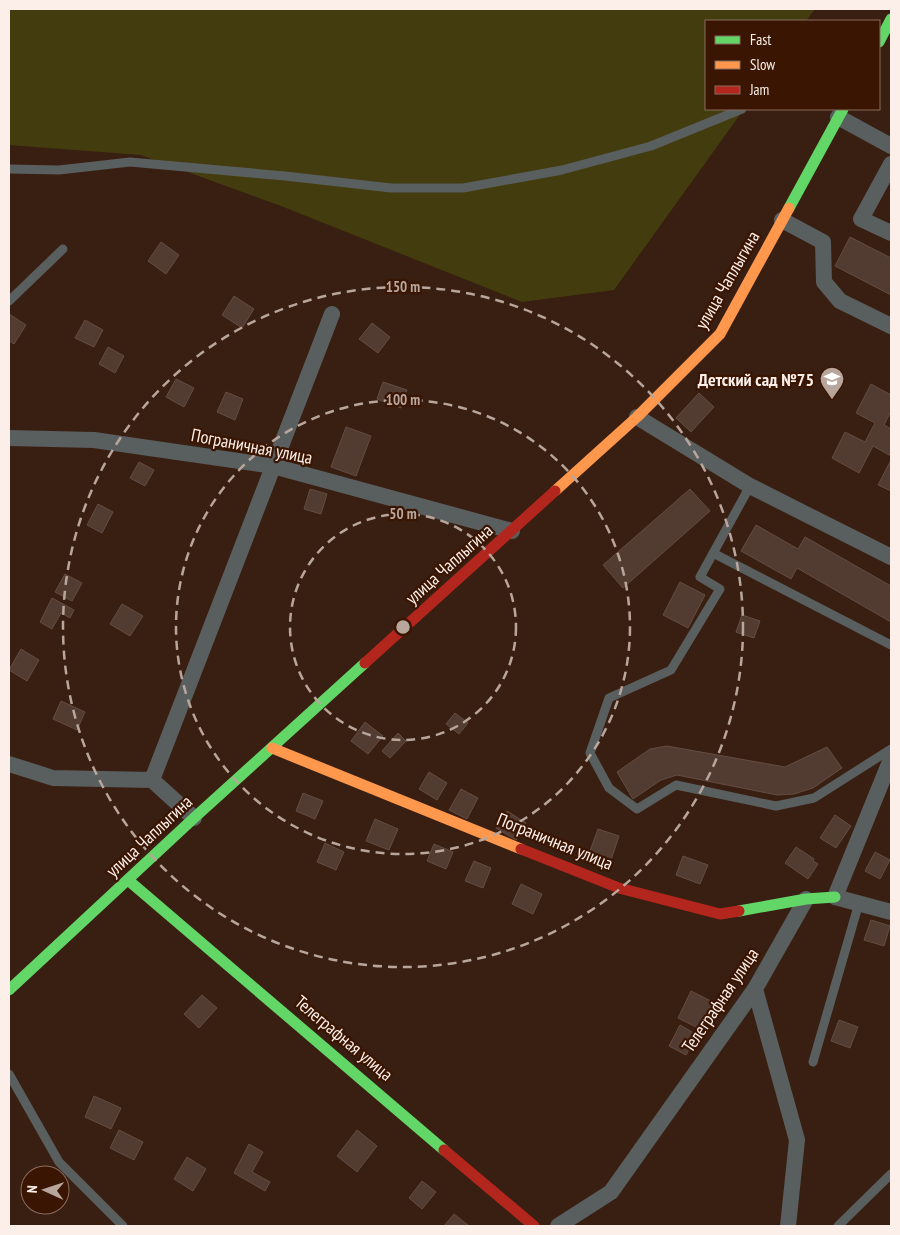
<svg xmlns="http://www.w3.org/2000/svg" width="900" height="1235" font-family="'PT Sans Narrow',sans-serif">
  <style>
    .green { fill: #433c0e }
    .building { fill: #523c32; stroke: #634d42 }
    .lines { fill: none; stroke-linecap: round; stroke-linejoin: round }
    .lane { stroke: #595e5f; stroke-width: 9 }
    .street { stroke: #595e5f; stroke-width: 16 }
    .fast { stroke: #63d668; stroke-width: 11 }
    .slow { stroke: #ff974d; stroke-width: 11 }
    .jam { stroke: #b3261e; stroke-width: 11 }
    .ring { fill: none; stroke: #b8a69d; stroke-width: 2.5; stroke-dasharray: 9 6 }
    .labels { text-anchor: middle; dominant-baseline: central; stroke-width: 4.5; stroke-linejoin: round; paint-order: stroke }
    .street-label { font-size: 18px; fill: #fcefe9; stroke: #3a1502 }
    .poi-label { font-size: 18px; font-weight: bold; fill: #fcefe9; stroke: #3a1502; text-anchor: end }
    .centre { fill: #b8a69d; stroke: #3a1502; stroke-width: 2.5 }
    .ring-label { font-size: 15px; text-anchor: middle; font-weight: bold; fill: #b8a69d; stroke: #3a1502; stroke-width: 4.5; stroke-linejoin: round; paint-order: stroke }
  </style>
  <rect width="100%" height="100%" fill="#391f11"/>
  <path class="green" d="M9,9H815L806,21H706V109H744L614,290L522,302L281,206L141,155L9,145Z"/>
  <path class="building" d="M850,237L891,258V295L835,266Z
    M161,242L179,255L166,274L148,261Z
    M234,296L254,309L242,328L222,315Z
    M9,314L26,325L14,344L9,341Z
    M85,320L103,330L94,347L75,338Z
    M372,323L390,337L378,353L359,339Z
    M108,347L124,356L115,373L99,364Z
    M176,379L194,388L184,407L166,397Z
    M383,382L407,390L401,408L377,399Z
    M871,384L891,395V411L884,425L891,429V456L873,446L859,473L832,458L845,432L865,442L875,423L856,413Z
    M226,392L243,399L235,420L217,412Z
    M699,393L714,407L691,432L676,418Z
    M346,427L371,436L356,476L331,467Z
    M891,460V491L878,485Z
    M139,462L154,470L145,486L130,478Z
    M310,489L327,494L321,514L304,509Z
    M690,489L710,511L623,588L603,565Z
    M98,504L113,512L102,533L87,525Z
    M756,525L798,549L805,537L891,586V622L797,568L791,579L741,551Z
    M65,574L82,583L72,601L55,592Z
    M680,582L705,595L688,628L663,615Z
    M52,598L74,610L70,618L61,613L52,629L40,622Z
    M122,604L143,616L130,636L110,624Z
    M742,615L760,621L754,638L736,632Z
    M21,649L39,660L27,681L9,670Z
    M61,701L85,712L77,730L53,719Z
    M455,713L468,723L459,734L446,724Z
    M365,722L383,736L368,754L351,741Z
    M398,733L406,741L390,758L382,751Z
    M667,746L785,767L827,747L842,768L813,788L794,794L777,795L677,775L661,780L633,799L617,772L650,749Z
    M429,772L447,783L437,800L419,789Z
    M461,789L478,798L467,819L449,810Z
    M303,793L323,801L315,819L296,811Z
    M507,811L526,823L516,840L496,828Z
    M835,815L851,826L836,848L820,838Z
    M375,819L398,829L389,850L366,841Z
    M598,829L619,836L609,866L587,859Z
    M325,843L344,852L336,870L317,862Z
    M434,844L453,852L446,869L427,861Z
    M796,847L814,859L813,861L818,864L808,879L785,863Z
    M875,852L890,860L880,879L865,871Z
    M683,856L708,865L700,884L676,875Z
    M474,861L491,868L483,888L465,881Z
    M521,884L542,894L533,914L512,904Z
    M871,920L890,926L884,946L864,940Z
    M691,991L713,1002L700,1029L678,1018Z
    M202,995L217,1008L199,1028L184,1014Z
    M839,1020L858,1027L850,1048L831,1041Z
    M680,1025L697,1035L686,1055L669,1046Z
    M94,1096L121,1108L111,1129L85,1117Z
    M119,1130L143,1142L134,1160L110,1148Z
    M357,1130L377,1146L357,1172L337,1156Z
    M249,1144L263,1152L252,1172L270,1182L265,1191L234,1173Z
    M187,1157L206,1169L193,1191L174,1179Z
    M422,1181L436,1192L422,1209L409,1198Z
    M454,1214L468,1225V1226H444Z"/>
  <g class="lines">
    <path class="lane" d="M9,169L59,170L130,162L285,176L391,188H463L562,170L651,146L742,109
      M9,301L63,249
      M750,486L700,577L720,589L671,670L609,698L590,753L609,788L637,809L676,785L776,806L814,798L891,749
      M713,553L891,645
      M813,1062L859,903
      M9,1074L59,1162L123,1226
      M838,1226L891,1174"/>
    <path class="street" d="M838,117L891,146
      M891,164L861,219L891,233
      M782,220L823,242L824,282L840,301L891,326
      M637,417L750,486L891,557
      M9,438L94,440L273,466L512,531
      M891,759L835,897L891,912
      M9,764L53,778L152,780L194,818
      M152,780L332,314
      M755,989L797,1140L788,1226
      M558,1226L611,1192L755,989L806,899"/>
    <path class="fast" d="M879,42L891,19
      M789,208L843,109
      M128,880L444,1150
      M739,911L806,899L835,897
      M9,990L194,818L365,663"/>
    <path class="slow" d="M555,491L637,417L720,334L789,208
      M272,748L521,849"/>
    <path class="jam" d="M365,663L555,491
      M521,849L619,888L720,914L739,911
      M444,1150L534,1226"/>
  </g>
  <g class="ring">
    <circle cx="403" cy="627" r="113"/>
    <circle cx="403" cy="627" r="227"/>
    <circle cx="403" cy="627" r="340"/>
  </g>
  <defs>
    <symbol id="school-pin" viewBox="-11 -11 22 30"><path d="M0 17L-7.5 6A9.5 9.5 0 1 1 7.5 6Z" fill="#b8a69d" stroke="#3a1502"/><path d="M0-5L7-2L0 1L-7-2ZM-4 1L0 2.5L4 1V4Q0 6-4 4Z" fill="#fff"/></symbol>
  </defs>
  <g fill-rule="evenodd">
    <use href="#school-pin" x="818" y="365" width="28" height="38"/>
  </g>
  <g class="labels">
    <g class="street-label">
      <text transform="translate(727 280) rotate(-60)">улица Чаплыгина</text>
      <text transform="translate(252 446) rotate(11)">Пограничная улица</text>
      <text transform="translate(449 564) rotate(-42)">улица Чаплыгина</text>
      <text transform="translate(149 836) rotate(-43)">улица Чаплыгина</text>
      <text transform="translate(555 841) rotate(22)">Пограничная улица</text>
      <text transform="translate(720 1000) rotate(-56)">Телеграфная улица</text>
      <text transform="translate(344 1038) rotate(40)">Телеграфная улица</text>
    </g>
    <g class="poi-label">
      <text x="814" y="379">Детский сад №75</text>
    </g>
  </g>
  <circle cx="403" cy="627" r="8" class="centre"/>
  <g class="ring-label">
    <text x="403" y="292">150 m</text>
    <text x="403" y="405">100 m</text>
    <text x="403" y="519">50 m</text>
  </g>
  <rect width="900" height="1235" fill="none" stroke="#fcefe9" stroke-width="20"/>
  <rect x="705" y="20" width="175" height="90" fill="#3a1502" stroke="#886c5e"/>
  <rect x="715" y="36" width="25" height="8" fill="#63d668" stroke="#886c5e"/>
  <text x="750" y="45" font-size="15" fill="#fcefe9">Fast</text>
  <rect x="715" y="61" width="25" height="8" fill="#ff974d" stroke="#886c5e"/>
  <text x="750" y="70" font-size="15" fill="#fcefe9">Slow</text>
  <rect x="715" y="86" width="25" height="8" fill="#b3261e" stroke="#886c5e"/>
  <text x="750" y="95" font-size="15" fill="#fcefe9">Jam</text>
  <g transform="translate(45 1190) rotate(273)"><circle r="24" fill="#3a1502" stroke="#886c5e"/>
  <path d="M0-4L9 19L0 12L-9 19Z" fill="#b8a69d"/>
  <text y="-8" font-size="14" font-weight="bold" text-anchor="middle" fill="#fcefe9">N</text>
  </g>
</svg>
